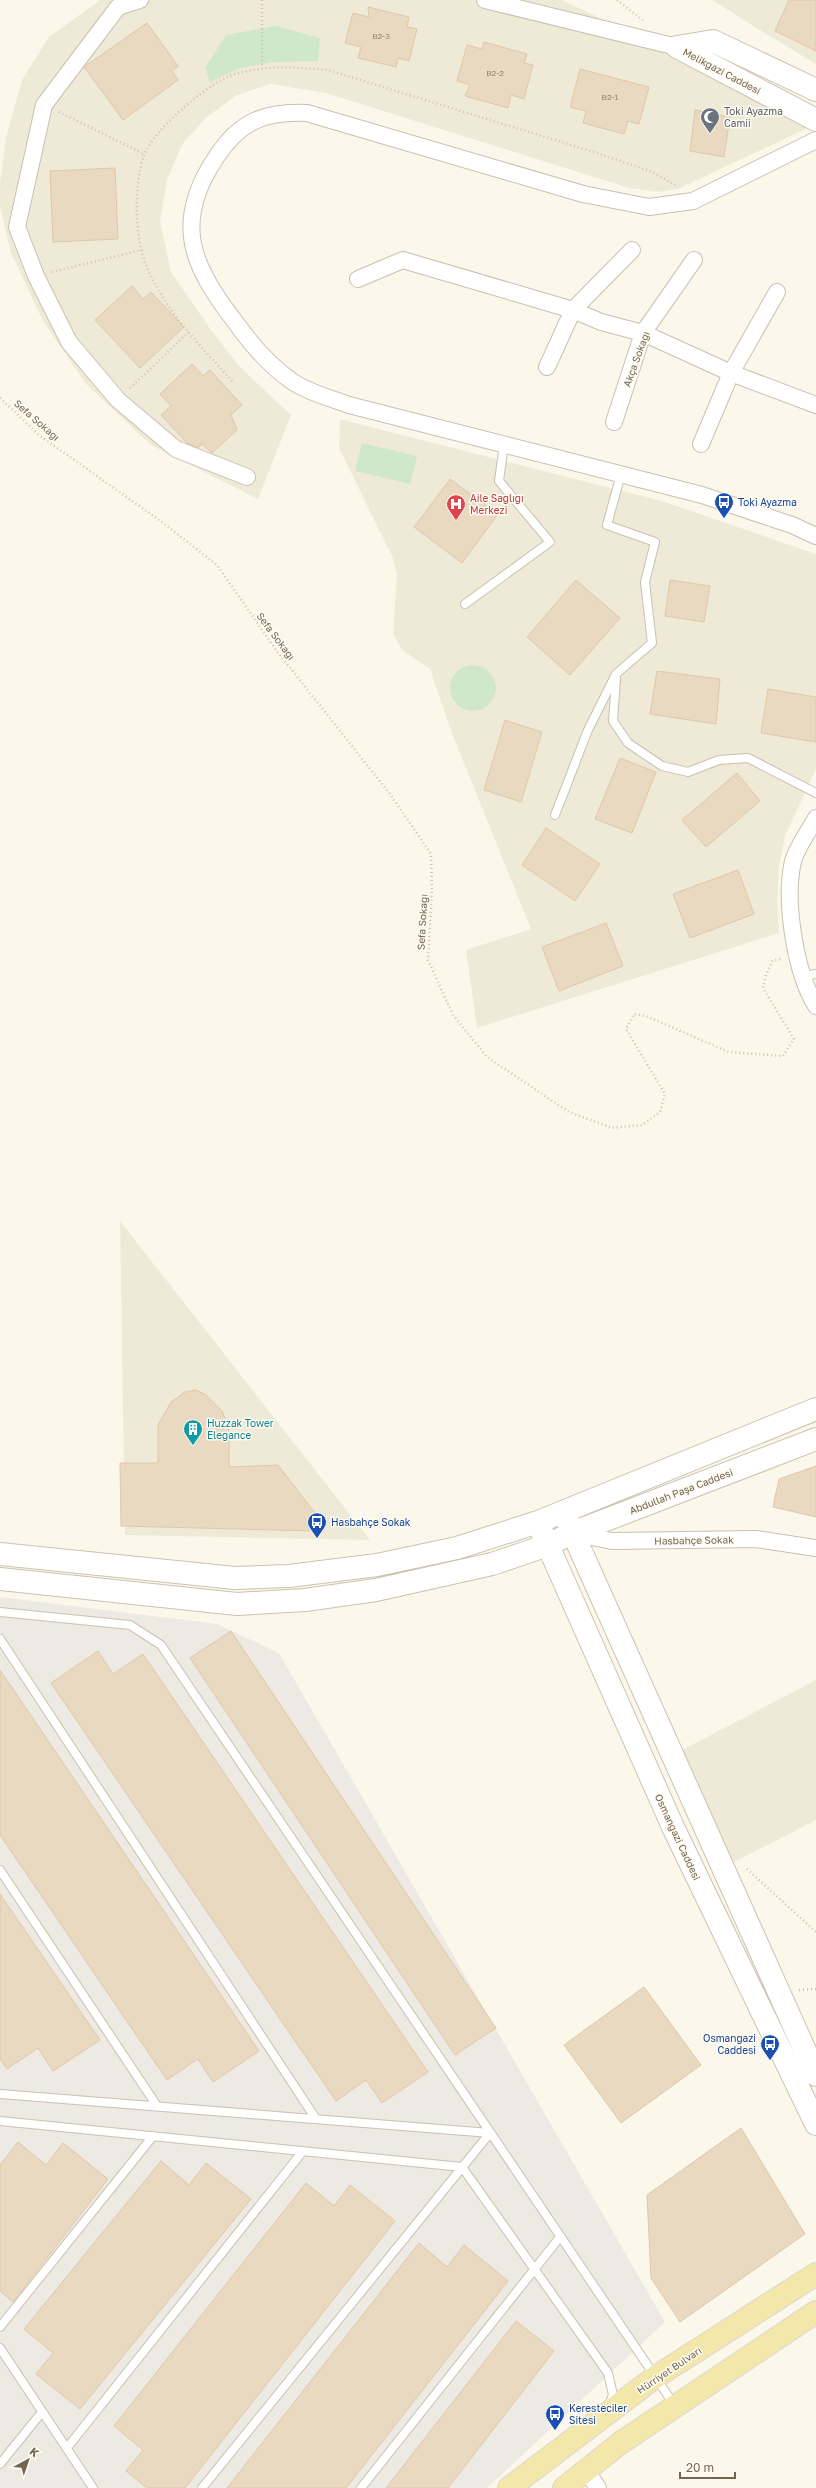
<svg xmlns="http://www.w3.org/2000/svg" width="816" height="2488" font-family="'Golos Text',sans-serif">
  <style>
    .residential { fill: #efead7 }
    .industrial { fill: #edeae3 }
    .green { fill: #d0e8ca }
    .building { fill: #e9d9c0; stroke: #dfc8a7 }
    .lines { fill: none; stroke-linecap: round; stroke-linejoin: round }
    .lane-casing { stroke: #cac0af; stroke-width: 10 }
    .street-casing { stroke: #cac0af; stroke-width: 18 }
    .secondary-casing { stroke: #cdc2ad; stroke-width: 24 }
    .primary-casing { stroke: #dbd7d2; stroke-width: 24 }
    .path { stroke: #d4c2a8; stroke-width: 2.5; stroke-dasharray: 1 3; stroke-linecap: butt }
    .lane { stroke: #fff; stroke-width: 8 }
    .street { stroke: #fff; stroke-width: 16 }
    .secondary { stroke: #fff; stroke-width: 22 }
    .primary { stroke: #f3e7aa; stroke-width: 22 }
    .labels { text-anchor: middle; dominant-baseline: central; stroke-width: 3; stroke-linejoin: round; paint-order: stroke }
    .number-label { font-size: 8px; fill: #91826c }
    .street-label { font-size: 10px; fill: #746550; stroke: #fefbf2 }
    .worship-label { font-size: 10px; fill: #5b616d; stroke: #fefbf2; text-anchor: start }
    .health-label { font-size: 10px; fill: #be3a42; stroke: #fefbf2; text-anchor: start }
    .transit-label { font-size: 10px; fill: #164399; stroke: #fefbf2; text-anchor: start }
    .culture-label { font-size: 10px; fill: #0d838f; stroke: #fefbf2; text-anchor: start }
  </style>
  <rect width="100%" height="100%" fill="#fbf8eb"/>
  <path class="residential" d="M100,0H562L717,74L812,126L678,189L659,192L629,188L326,93L270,84L235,96L207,117L183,143L167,180L160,221L171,272L211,330L240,367L291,415L258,499L151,445L86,384L43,321L11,253L0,207V183L6,137L22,80L49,37Z
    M712,0H816V64L763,32Z
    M340,419L665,502L816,554V769L785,836L779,866L777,902L779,933L477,1028L466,950L531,929L451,731L430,669L402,650L393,634L397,573L392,556L339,448Z
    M120,1221L370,1540L125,1535Z
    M816,1680V1820L730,1864L682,1750Z"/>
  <path class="industrial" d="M0,1597L217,1624L279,1653L665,2322L487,2488H0Z"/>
  <path class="green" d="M275,26L320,38L318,61L275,62L240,68L210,82L205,68L226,35Z
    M362,443L417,456L410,484L355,471Z
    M450 688a23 23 0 1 1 46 0a23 23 0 1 1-46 0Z"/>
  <path class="building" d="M789,0H816V51L775,31Z
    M368,7L409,17L407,27L417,29L409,61L398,58L396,67L358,58L361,47L345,43L353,13L369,17Z
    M147,23L178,66L172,71L178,80L123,120L84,67Z
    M484,42L527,54L524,63L533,65L524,99L511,95L508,108L465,96L470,85L457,81L467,45L482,49Z
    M580,69L649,87L639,124L628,121L624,134L583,123L586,111L570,107Z
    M695,110L730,117L724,157L690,151Z
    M115,168L118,239L53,242L50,171Z
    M132,286L143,299L151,292L184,327L140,368L95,320Z
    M192,364L203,376L210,370L242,405L231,415L237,430L212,453L202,444L198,448L187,443L161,415L171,406L160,394Z
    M450,479L498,514L462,563L414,527Z
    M576,580L620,618L570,675L527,637Z
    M670,580L710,586L704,622L665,616Z
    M657,671L720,679L716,724L650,714Z
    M768,689L816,697V742L761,733Z
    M505,720L542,732L521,802L484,790Z
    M620,758L656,772L632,833L595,819Z
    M737,773L760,801L706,847L682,820Z
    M546,828L600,864L575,901L522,865Z
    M738,870L754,914L690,938L673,894Z
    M606,923L623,966L559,991L542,947Z
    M196,1390L206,1395L222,1411L229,1428V1467L278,1465L315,1513L314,1531L121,1526L120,1463H158V1425L171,1402L185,1392Z
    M816,1466V1517L773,1507L779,1479Z
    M231,1631L496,2028L455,2055L190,1658Z
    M98,1651L113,1674L143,1654L428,2072L382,2103L366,2080L336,2101L51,1683Z
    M0,1670L259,2051L213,2082L198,2059L167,2080L0,1835Z
    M0,1894L100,2040L53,2071L38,2048L7,2069L0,2059Z
    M644,1987L701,2065L621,2123L564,2045Z
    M741,2128L805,2234L680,2322L651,2278L647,2195Z
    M18,2142L46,2165L63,2143L108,2179L13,2302L0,2291V2165Z
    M161,2161L189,2185L206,2163L251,2199L80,2409L36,2374L53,2353L24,2329Z
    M306,2183L334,2206L350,2185L395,2221L185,2488H147L126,2471L143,2450L114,2426Z
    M419,2243L447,2267L464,2245L508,2281L346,2488H227Z
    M516,2321L554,2351L448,2488H386Z"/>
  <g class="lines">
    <defs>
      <path id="lane" d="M465,604L550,542L499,481L504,444
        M616,679L613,721L628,743L662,766L688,772L719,760L748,758L816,793
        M555,815L588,730L616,674L652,643L645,582L655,542L607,525L621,474
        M804,976L816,974
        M0,1612L130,1625L161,1645L675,2406
        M0,1639L316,2119
        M0,1870L157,2106
        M0,2094L490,2133
        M0,2121L462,2167L608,2373L613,2395L609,2404
        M0,2327L153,2136
        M0,2348L93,2488
        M67,2448L303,2151
        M0,2464L42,2412
        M202,2488L490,2133
        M361,2488L560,2237"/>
      <path id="street" d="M140,0L118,7L44,105L17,227L36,276L69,342L118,400L176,449L247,477
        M485,0L677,47
        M816,140L693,201L649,207L583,194L307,113C266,111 240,121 217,156C172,222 191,265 236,323C251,344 271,367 293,382C310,393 330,398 349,405L702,495L792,525L816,536
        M358,279L403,260L573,310L601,322L643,333L731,373L816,405
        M547,367L573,310L632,250
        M614,422L643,333L694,260
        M701,444L731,373L777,292
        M816,818C809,831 797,847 793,861C784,901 795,972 816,1006
        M572,1533L612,1541L756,1539L816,1548
        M586,2470L598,2488"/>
      <path id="secondary" d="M677,47L816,120
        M677,47L713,41L816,90
        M567,1520L816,2075
        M542,1532L673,1827L816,2124
        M0,1554L235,1578L289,1576L377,1565L457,1548L538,1522L816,1409
        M0,1579L237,1604L305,1600L376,1590L492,1564L548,1545L572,1533L816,1439"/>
      <path id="primary" d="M509,2488L654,2378L816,2274
        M564,2488L619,2444L816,2312"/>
    </defs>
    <use href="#lane" class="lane-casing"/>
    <use href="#street" class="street-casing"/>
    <use href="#secondary" class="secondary-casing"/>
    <use href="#primary" class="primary-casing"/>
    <path class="path" d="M262,0V68
      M617,0L644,21
      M59,112L144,154
      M52,272L142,250
      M232,381C201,346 164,310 146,265C134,235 134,185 144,155C153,130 210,81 235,74C267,65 296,67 328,70L597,153L650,171L677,186
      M130,388L189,332
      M0,398L39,435L162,522L217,565L276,650L390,794L431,854L432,889L428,960L453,1015L487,1057L569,1112L612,1128L642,1125L660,1112L665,1094L626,1029L634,1014L646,1016L729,1052L783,1056L794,1039L763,988L766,975L773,960L782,959
      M747,1869L816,1932
      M799,1990L816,1989"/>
    <use href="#lane" class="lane"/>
    <use href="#street" class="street"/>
    <use href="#secondary" class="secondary"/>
    <use href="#primary" class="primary"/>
  </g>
  <defs>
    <symbol id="mosque-pin" viewBox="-11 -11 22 30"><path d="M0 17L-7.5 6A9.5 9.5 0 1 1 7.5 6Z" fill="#6b7280" stroke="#fefbf2"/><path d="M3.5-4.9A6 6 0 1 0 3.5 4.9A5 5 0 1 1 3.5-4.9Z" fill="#fff"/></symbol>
    <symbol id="bus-pin" viewBox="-11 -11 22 30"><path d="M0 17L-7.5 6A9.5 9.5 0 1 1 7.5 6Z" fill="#1a4fb4" stroke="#fefbf2"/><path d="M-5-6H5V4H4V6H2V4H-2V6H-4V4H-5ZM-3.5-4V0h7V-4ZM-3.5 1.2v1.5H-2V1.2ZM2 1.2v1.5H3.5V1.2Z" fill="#fff"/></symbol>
    <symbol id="hospital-pin" viewBox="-11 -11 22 30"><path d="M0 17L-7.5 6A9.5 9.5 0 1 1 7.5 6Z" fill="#e0444e" stroke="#fefbf2"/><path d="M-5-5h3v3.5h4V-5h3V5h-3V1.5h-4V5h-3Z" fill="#fff"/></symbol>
    <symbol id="building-pin" viewBox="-11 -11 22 30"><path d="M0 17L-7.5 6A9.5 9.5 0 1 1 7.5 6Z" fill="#0f9aa8" stroke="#fefbf2"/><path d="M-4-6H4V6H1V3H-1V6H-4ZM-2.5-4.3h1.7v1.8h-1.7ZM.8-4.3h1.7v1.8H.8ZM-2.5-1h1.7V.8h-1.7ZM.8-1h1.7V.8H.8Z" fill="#fff"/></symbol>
  </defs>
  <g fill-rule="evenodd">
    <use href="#mosque-pin" x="699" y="106" width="22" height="30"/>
    <use href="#bus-pin" x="713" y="491" width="22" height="30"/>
    <use href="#hospital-pin" x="445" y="493" width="22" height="30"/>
    <use href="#building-pin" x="182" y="1418" width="22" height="30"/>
    <use href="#bus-pin" x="306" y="1511" width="22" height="30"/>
    <use href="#bus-pin" x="759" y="2033" width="22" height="30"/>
    <use href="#bus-pin" x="544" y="2403" width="22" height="30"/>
  </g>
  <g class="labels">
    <g class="number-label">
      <text x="381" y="36">B2-3</text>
      <text x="495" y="73">B2-2</text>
      <text x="610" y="97">B2-1</text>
    </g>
    <g class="street-label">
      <text transform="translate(722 71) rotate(28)">Melikgazi Caddesi</text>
      <text transform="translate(636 359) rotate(-70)">Akça Sokağı</text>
      <text transform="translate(37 420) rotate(41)">Sefa Sokağı</text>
      <text transform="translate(276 636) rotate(53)">Sefa Sokağı</text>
      <text transform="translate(422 922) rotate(-87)">Sefa Sokağı</text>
      <text transform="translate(681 1491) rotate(-21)">Abdullah Paşa Caddesi</text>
      <text transform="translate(694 1540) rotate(-1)">Hasbahçe Sokak</text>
      <text transform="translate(678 1837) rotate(65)">Osmangazi Caddesi</text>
      <text transform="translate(669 2370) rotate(-34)">Hürriyet Bulvarı</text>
    </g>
    <g class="worship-label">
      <text x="724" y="111">Toki Ayazma<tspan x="724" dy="12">Camii</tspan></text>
    </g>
    <g class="health-label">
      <text x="470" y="498">Aile Sağlığı<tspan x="470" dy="12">Merkezi</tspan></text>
    </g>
    <g class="transit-label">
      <text x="738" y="502">Toki Ayazma</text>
      <text x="331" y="1522">Hasbahçe Sokak</text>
      <text x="756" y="2038" text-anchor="end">Osmangazi̇<tspan x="756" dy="12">Caddesi̇</tspan></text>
      <text x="569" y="2408">Keresteciler<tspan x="569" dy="12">Sitesi</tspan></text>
    </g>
    <g class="culture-label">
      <text x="207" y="1423">Huzzak Tower<tspan x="207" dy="12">Elegance</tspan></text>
    </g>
  </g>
  <g transform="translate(28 2460) rotate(40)" stroke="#fefbf2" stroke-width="3" paint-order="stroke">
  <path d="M0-3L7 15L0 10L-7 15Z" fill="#746550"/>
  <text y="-6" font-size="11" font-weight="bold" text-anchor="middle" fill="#746550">K</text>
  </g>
  <path d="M680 2472v6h55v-6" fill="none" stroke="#746550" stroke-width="2"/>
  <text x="686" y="2472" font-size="12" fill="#746550" stroke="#fefbf2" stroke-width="3" paint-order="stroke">20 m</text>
</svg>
